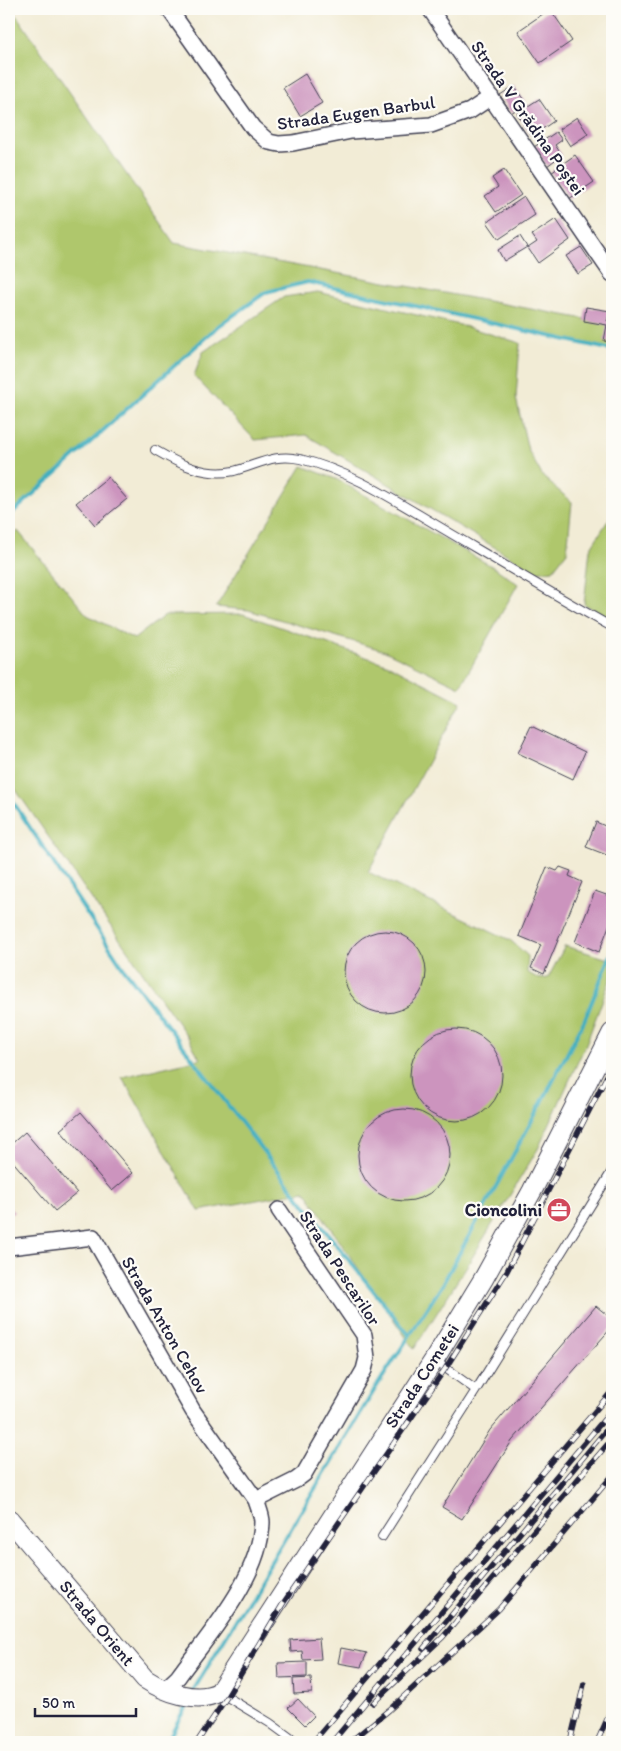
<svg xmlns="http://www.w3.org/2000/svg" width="621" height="1751" font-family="Itim,sans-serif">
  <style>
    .green { fill: #afc76c; stroke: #687454 }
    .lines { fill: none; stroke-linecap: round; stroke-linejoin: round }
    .stream { stroke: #43afc0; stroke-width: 4 }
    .building { fill: #cc94be }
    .service-casing { stroke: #414052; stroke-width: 10 }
    .minor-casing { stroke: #414052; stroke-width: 18 }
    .tertiary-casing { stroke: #414052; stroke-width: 21 }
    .service { stroke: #fff; stroke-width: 8 }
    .minor { stroke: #fff; stroke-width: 15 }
    .tertiary { stroke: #fff; stroke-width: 19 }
    .rail-casing { stroke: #22223b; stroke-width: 5.5 }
    .rail { stroke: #fdfcf7; stroke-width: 4; stroke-dasharray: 11; stroke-linecap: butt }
    .labels { text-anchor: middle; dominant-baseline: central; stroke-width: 4.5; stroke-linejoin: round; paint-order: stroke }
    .street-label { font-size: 18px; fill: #22223b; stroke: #fdfcf7 }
    .poi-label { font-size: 18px; font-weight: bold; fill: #22223b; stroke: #fdfcf7; text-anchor: end }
  </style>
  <rect width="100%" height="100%" fill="#fdfcf7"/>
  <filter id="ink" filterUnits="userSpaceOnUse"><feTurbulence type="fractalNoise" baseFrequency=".02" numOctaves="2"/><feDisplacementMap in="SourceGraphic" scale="10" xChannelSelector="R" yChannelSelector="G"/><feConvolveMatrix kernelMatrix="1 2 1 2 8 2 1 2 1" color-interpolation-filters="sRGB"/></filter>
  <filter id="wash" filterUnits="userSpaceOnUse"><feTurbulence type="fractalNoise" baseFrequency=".0096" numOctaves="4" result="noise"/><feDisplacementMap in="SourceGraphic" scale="20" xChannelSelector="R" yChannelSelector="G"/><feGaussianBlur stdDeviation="1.12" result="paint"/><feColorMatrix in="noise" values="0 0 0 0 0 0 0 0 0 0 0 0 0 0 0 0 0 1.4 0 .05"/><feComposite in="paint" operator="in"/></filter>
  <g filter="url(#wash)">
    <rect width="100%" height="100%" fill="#f2ecd6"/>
    <path class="green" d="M9,9H12L174,243L612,324V350L308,282L266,292L217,327L9,516Z
      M318,292L464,326L520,343L516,398L528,450L543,477L572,502L567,552L553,570L536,572L306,435L255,440L194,376L203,352L284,297Z
      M302,466L336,479L495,568L518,584L460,687L385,651L248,610L216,607Z
      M612,514V620L584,604L590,549Z
      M18,531L87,615L134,639L165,615L243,614L389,665L461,702L368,872L510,940L528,956L527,972L539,979L548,978L565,946L612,960V975L586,1044L538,1149L470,1261L414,1349L305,1191L199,1211L122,1077L200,1059L189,1039L9,780V538Z"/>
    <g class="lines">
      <path class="stream" d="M9,516L217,327L266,292L308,282L612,350
        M9,796L124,969L299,1198L409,1335
        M193,1691L375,1389L441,1287L541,1104L584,1021L612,952
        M167,1742L188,1702"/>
    </g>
    <g id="blocks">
      <path class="building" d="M550,9L572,41L540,63L518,31Z
        M305,74L322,103L300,116L283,88Z
        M514,86L526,103L511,113L500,95Z
        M539,99L554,121L532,136L517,113Z
        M577,117L588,134L570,146L559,129Z
        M556,132L562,140L555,145L562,155L547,166L534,147Z
        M575,155L594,182L569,199L551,172Z
        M504,170L521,195L496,212L485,196L498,187L492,178Z
        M524,197L535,215L499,239L487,222Z
        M556,219L570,240L538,263L528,248L537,242L532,235Z
        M520,236L527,247L504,261L498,250Z
        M581,247L593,265L578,274L566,256Z
        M586,307L610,311L607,321H612V342L604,341L607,325L584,321Z
        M108,477L127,499L95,525L76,503Z
        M531,726L585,752L573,779L518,753Z
        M596,822L612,829V857L586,847Z
        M547,867L557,871L560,867L571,871L569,876L582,882L544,974L531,968L541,945L519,936Z
        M595,891L612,897V918L599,952L575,942Z
        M344 972a41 41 0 1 1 82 0a41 41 0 1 1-82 0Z
        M410 1075a46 46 0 1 1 92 0a46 46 0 1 1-92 0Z
        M358 1155a46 46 0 1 1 92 0a46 46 0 1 1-92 0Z
        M81,1112L133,1173L112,1191L60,1130Z
        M25,1132L77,1193L55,1211L9,1157V1146Z
        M9,1206L14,1212L9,1216Z
        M612,1243V1256L606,1251Z
        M596,1306L612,1319V1327L512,1441L462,1519L442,1507L490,1430Z
        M319,1638L321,1659L303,1660L302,1651L291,1652L290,1640Z
        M341,1648L367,1653L361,1667L338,1663Z
        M307,1662V1677L279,1678L278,1663Z
        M311,1678L312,1693L294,1694L293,1679Z
        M298,1699L314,1716L305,1725L288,1708Z"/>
    </g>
  </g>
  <g filter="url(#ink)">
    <use href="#blocks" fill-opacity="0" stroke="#414052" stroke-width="1"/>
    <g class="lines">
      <defs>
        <path id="service" d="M155,450C179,464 205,477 234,471C258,465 274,453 300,459C352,471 400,504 445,530C501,563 556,596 612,627
          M476,1390L612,1171
          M382,1537L476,1390L434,1360
          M219,1692L270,1723L296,1742"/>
        <path id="minor" d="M169,9L253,128L269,142L279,144L293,143L351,131L431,125L470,111L491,97
          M430,9L612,274
          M9,1247L93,1237L193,1411L256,1500
          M164,1690L178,1677C209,1634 261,1576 262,1522C262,1515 258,1507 256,1500L296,1480L304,1474L364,1370L367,1358L364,1335L279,1210"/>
        <path id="tertiary" d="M9,1519L145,1679C165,1692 197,1704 219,1692L434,1360L484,1278L532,1191L612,1033"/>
      </defs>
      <use href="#service" class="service-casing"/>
      <use href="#minor" class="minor-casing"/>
      <use href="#tertiary" class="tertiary-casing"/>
      <use href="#service" class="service"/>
      <use href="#minor" class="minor"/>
      <use href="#tertiary" class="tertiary"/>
      <defs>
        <path id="rail" d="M423,1649L612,1423
          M373,1703L443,1637L612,1439
          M197,1742L227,1697L284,1602L445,1369L507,1271L612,1066
          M313,1742L612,1391
          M332,1742L612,1410
          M350,1742L389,1710L499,1609L612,1476
          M570,1742L584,1684
          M597,1742L612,1708"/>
      </defs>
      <use href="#rail" class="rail-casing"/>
      <use href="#rail" class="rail"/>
    </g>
  </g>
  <defs>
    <symbol id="office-disc" viewBox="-11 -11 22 22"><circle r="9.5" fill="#d1495b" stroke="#fdfcf7"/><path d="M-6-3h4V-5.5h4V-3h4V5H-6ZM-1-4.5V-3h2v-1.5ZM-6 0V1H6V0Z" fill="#fff"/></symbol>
  </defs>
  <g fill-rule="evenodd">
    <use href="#office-disc" x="545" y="1196" width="28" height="28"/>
  </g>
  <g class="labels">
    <g class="street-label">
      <text transform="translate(356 113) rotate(-8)">Strada Eugen Barbul</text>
      <text transform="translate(528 118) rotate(55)">Strada V Grădina Poștei</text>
      <text transform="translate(340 1268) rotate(57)">Strada Pescarilor</text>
      <text transform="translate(165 1325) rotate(60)">Strada Anton Cehov</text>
      <text transform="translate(422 1376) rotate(-57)">Strada Cometei</text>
      <text transform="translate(97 1623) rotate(50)">Strada Orient</text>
    </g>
    <g class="poi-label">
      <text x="542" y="1210">Cioncolini</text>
    </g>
  </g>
  <rect width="621" height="1751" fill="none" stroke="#fdfcf7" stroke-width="30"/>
  <path d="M35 1708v8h101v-8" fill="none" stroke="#22223b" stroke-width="2.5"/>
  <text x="42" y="1708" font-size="15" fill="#22223b" stroke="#fdfcf7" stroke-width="4" paint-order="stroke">50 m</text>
</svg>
